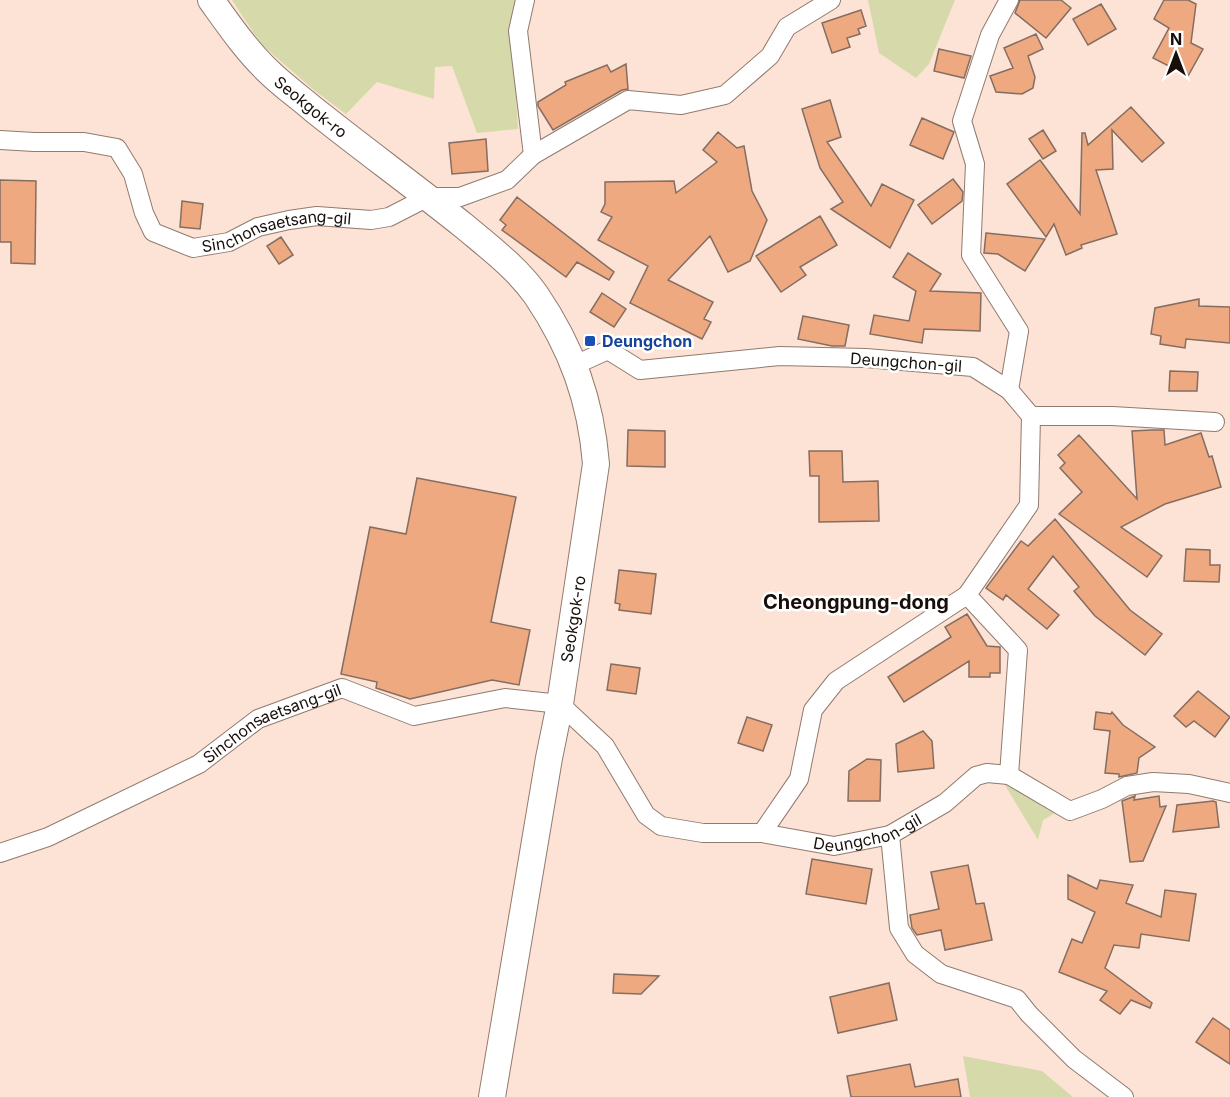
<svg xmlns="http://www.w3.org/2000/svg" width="1230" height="1097" font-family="Inter,sans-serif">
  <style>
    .green { fill: #d6daab }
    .building { fill: #efa981; stroke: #846d61; stroke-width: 1.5 }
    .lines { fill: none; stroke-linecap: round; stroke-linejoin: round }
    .street-casing { stroke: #917a6e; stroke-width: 20 }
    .secondary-casing { stroke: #917a6e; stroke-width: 28 }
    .street { stroke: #fff; stroke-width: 18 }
    .secondary { stroke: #fff; stroke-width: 26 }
    .transit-dot { fill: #1a4fb4; stroke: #fff; stroke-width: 2 }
    .labels { text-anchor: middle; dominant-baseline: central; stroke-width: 5; stroke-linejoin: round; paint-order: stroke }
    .street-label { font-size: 16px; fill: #180f0b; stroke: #fff }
    .transit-label { font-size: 16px; font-weight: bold; fill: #164399; stroke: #fff; text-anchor: start }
    .quarter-label { font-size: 20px; font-weight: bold; fill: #180f0b; stroke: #fff }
  </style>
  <rect width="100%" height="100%" fill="#fde3d5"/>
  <path class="green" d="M232,0H518L512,31L518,129L477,133L452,66L435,67L434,99L377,82L346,114L315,91L261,44Z
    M868,0H955L929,64L916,78L879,53Z
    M1003,782L1057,812L1043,820L1038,840Z
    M963,1056L1042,1071L1073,1097H970Z"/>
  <path class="building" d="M1020,0H1061L1071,8L1046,38L1015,13Z
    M1164,0H1188L1196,4L1191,43L1203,49L1188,76L1153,58L1169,28L1154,19Z
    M1101,4L1116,29L1088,45L1073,19Z
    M861,10L866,26L858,29L860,34L847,38L850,47L832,53L822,23Z
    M1036,34L1043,49L1028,56L1035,77L1033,88L1022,94L996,92L990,76L1013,68L1004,48Z
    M939,49L971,56L964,78L934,71Z
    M626,64L628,89L622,90L553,130L538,106V102L566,85L565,82L607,65L611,72Z
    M830,100L841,137L827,142L871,206L882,184L914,200L890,248L831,209L843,202L820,168L802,109Z
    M1131,107L1164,143L1142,162L1112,130L1113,169L1096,170L1117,234L1081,245L1082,248L1066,255L1054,224L1046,237L1007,184L1040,160L1080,214L1082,133H1085L1088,145Z
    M922,118L954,132L943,159L910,145Z
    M1043,130L1056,151L1043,159L1029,139Z
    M718,132L737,148L744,146L752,191L767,220L750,261L728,272L710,236L668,280L713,302L704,319L711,322L702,339L630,303L648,266L598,240L612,217L601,212L605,204V182L674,181L676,193L717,162L703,150Z
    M486,139L488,171L452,174L449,143Z
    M953,179L963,192L962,201L932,224L918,205Z
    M0,180L36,181L35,264L11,263V242H0Z
    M517,197L614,272L609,280L577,262L566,277L502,230L506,225L500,220Z
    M182,201L203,204L200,229L180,227Z
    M820,216L837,245L800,267L806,275L781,292L756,256Z
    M986,233L1045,239L1025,271L998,254L984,253Z
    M281,237L293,255L279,264L267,246Z
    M908,253L941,274L930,291L981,293L980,331L924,329L922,343L870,334L874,315L909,321L916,291L893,277Z
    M602,293L626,309L614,327L590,312Z
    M1199,299V306L1230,307V343L1186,339L1185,348L1160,344L1161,336L1151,334L1155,308Z
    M803,316L849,325L845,346H832L798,339Z
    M1170,371L1198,372L1197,391H1169Z
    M628,430L665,431V467L627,466Z
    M1151,430H1164L1165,445L1201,433L1209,457L1212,456L1221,487L1165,504L1121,527L1162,556L1147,577L1059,514L1082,492L1060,468L1065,463L1058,455L1079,435L1137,499L1132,431Z
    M809,451H842L843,482L878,481L879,521L819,522V476H810Z
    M417,478L516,497L491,622L530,630L519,685L492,680L410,699L376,688L377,682L341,674L370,527L406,534Z
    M1055,519L1130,610L1162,634L1145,655L1095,616L1074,591L1079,587L1053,556L1028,589L1059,615L1047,629L1006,595L1003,600L986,588L1021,541L1028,546Z
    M1186,549L1210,550V565H1220L1219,582L1184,581Z
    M619,570L656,574L651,614L619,610L620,604L615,603Z
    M967,614L987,646L1000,647V673H990V677H969V661L904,702L888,677L951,637L945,627Z
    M611,664L640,668L636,694L607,690Z
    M1198,691L1230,717L1215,737L1194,721L1186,727L1174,716Z
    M1096,712L1111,714L1112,712L1123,725L1155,747L1139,758L1137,773L1119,777V774L1105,773L1110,731L1094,729Z
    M747,717L772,725L763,751L738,743Z
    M923,731L932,741L934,768L898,772L896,744Z
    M867,759L881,760L880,801H848L849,771Z
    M1135,796L1134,800L1159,796L1160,807L1166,806L1143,861L1130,862L1122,801Z
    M1213,801L1216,802L1219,827L1173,832L1177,805Z
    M812,859L872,869L866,904L806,894Z
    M968,865L976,904L984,903L992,940L945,950L941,930L917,935L912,928L910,915L939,909L931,872Z
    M1068,875L1097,889L1100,880L1133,885L1126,903L1161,917L1165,890L1196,894L1189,941L1141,934L1139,948L1114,945L1105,968L1152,1003L1150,1008L1131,1000L1120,1014L1100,1000L1107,991L1059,972L1072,939L1082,943L1095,912L1068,899Z
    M614,974L659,976L641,994L613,993Z
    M889,983L897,1020L838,1033L830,997Z
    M1213,1018L1230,1030V1064L1196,1042Z
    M910,1064L915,1087L958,1079L961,1097H851L847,1076Z"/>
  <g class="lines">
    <defs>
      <g id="street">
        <path d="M525,0L518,31L533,155"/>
        <path id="s1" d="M0,140L34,142H84L117,148L133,174L144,213L153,232L193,248L229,242L258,227L289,220L317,216L371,220L389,217L428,197H460L507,180L533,155L628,100L681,105L725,95L770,56L787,27L831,0"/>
        <path d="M1009,390L1019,331L971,255L975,164L962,121L990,35L1009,0"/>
        <path d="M1031,416H1112L1215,422"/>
        <path d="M1009,775L1070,811L1102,799L1127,786L1153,782L1189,784L1230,793"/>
        <path d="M762,833L799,779L813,710L836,681L967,595"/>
        <path d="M890,835L899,928L915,954L941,974L1017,999L1029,1014L1074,1059L1124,1097"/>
        <path id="s2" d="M0,853L48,837L199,764L258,719L342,688L414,716L505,698L560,704L605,746L646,815L661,826L703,833H762L834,846L890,835L945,803L976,776L987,773L1009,775L1018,650L967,595L1029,505L1031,416L1009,390L973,367L866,358L780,356L640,370L608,350L575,365"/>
      </g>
      <g id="secondary">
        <path id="s3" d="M211,0C229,25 246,50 268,71C282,85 298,96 313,109C363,149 414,186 464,226C489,247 517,268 536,295C572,348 591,401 596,464L560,704L549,758L492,1097"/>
      </g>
    </defs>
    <use href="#street" class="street-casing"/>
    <use href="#secondary" class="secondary-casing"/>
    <use href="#street" class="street"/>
    <use href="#secondary" class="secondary"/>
  </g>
  <rect class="transit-dot" x="584" y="335" width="12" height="12" rx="3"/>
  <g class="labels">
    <g class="street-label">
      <text stroke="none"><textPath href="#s3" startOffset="147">Seokgok-ro</textPath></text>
      <text stroke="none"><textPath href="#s1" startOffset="339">Sinchonsaetsang-gil</textPath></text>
      <text transform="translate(906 362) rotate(4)">Deungchon-gil</text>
      <text transform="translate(573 619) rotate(-81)">Seokgok-ro</text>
      <text stroke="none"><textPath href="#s2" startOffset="303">Sinchonsaetsang-gil</textPath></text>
      <text stroke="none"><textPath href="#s2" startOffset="978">Deungchon-gil</textPath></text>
    </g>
    <g class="transit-label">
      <text x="602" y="341">Deungchon</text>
    </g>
    <g class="quarter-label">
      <text x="856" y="602">Cheongpung-dong</text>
    </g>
  </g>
  <g transform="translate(1176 54)" stroke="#ffffff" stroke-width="4.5" paint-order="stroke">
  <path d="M0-4.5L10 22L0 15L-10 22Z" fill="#180f0b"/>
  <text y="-9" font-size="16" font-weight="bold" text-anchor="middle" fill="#180f0b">N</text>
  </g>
</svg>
